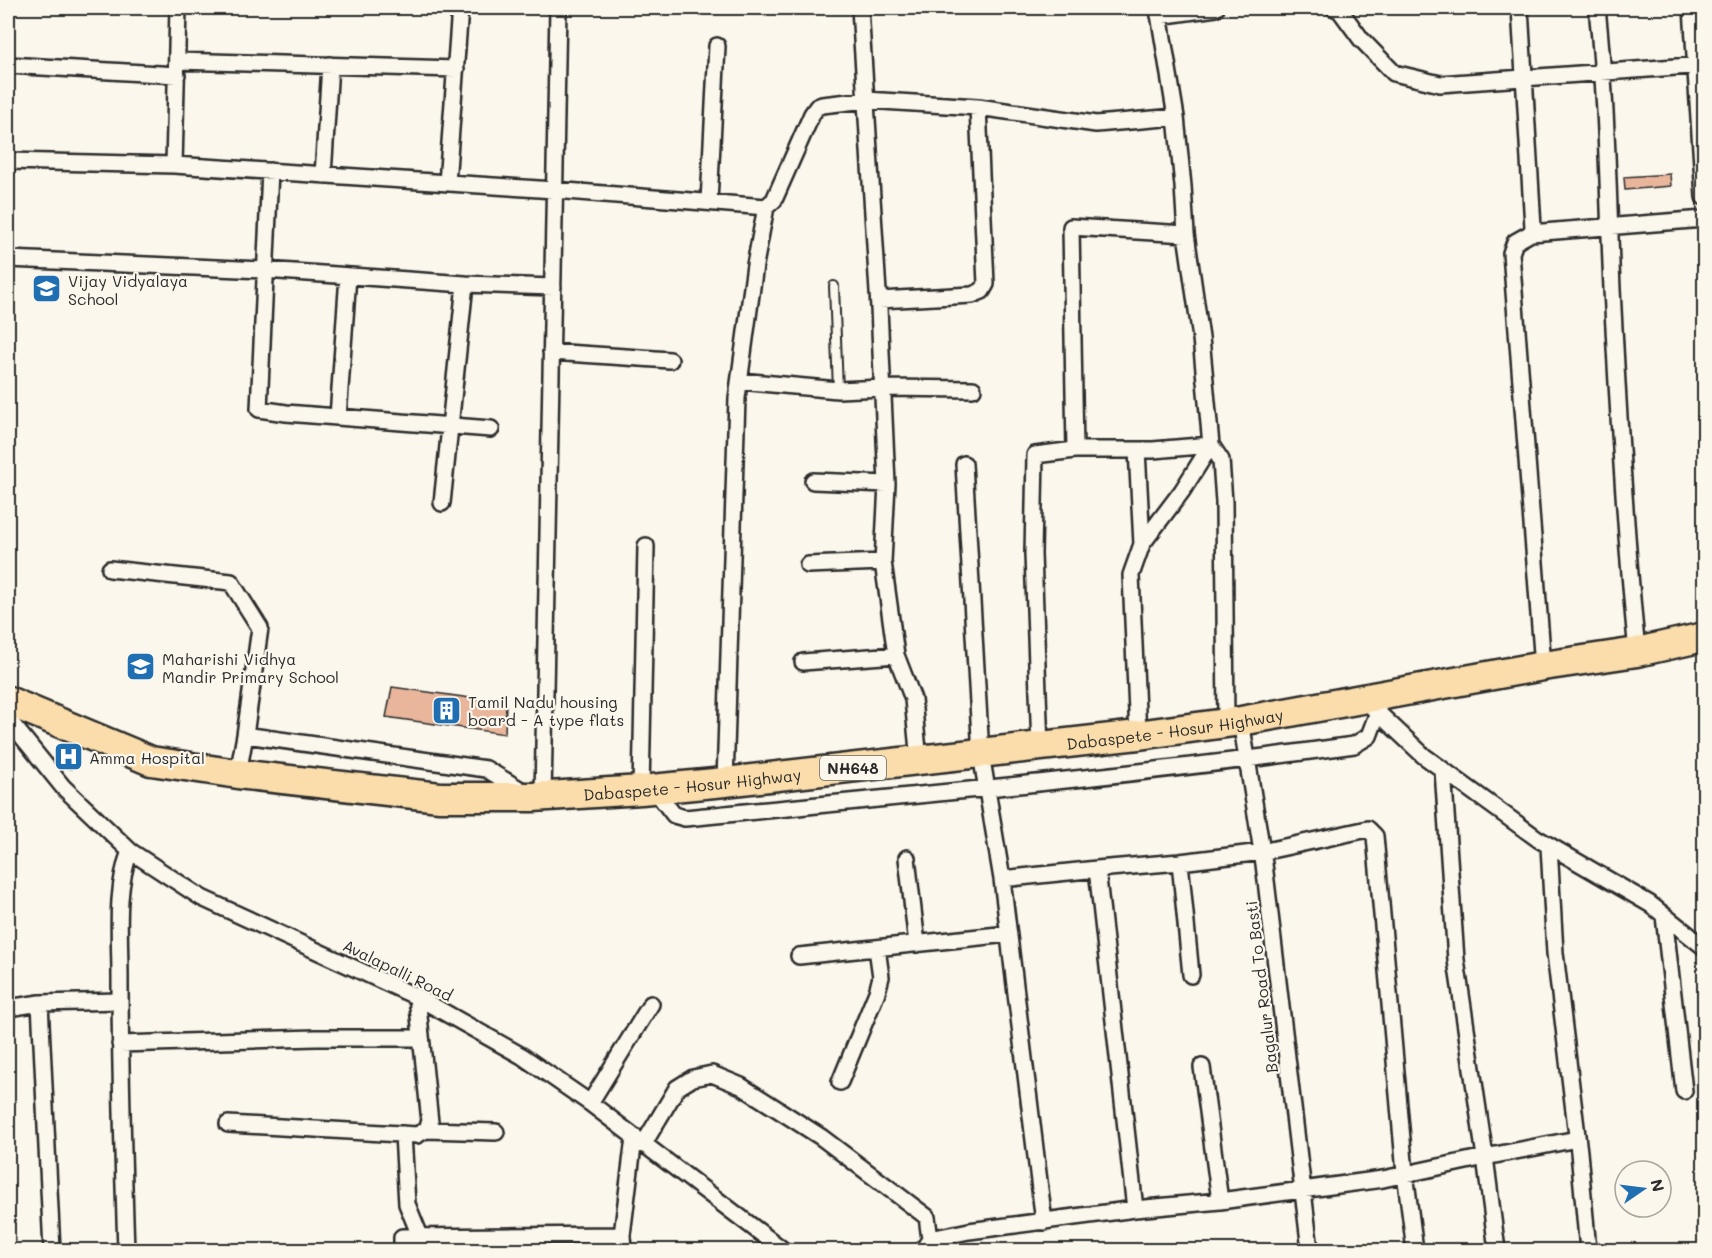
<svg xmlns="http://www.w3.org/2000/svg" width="1712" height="1258" font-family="Mali,sans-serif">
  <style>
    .building { fill: #e9b69c; stroke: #2b2b2b; stroke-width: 1.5 }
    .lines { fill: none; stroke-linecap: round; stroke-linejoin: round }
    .lane-casing { stroke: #2b2b2b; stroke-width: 12 }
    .street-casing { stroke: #2b2b2b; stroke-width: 20 }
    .highway-casing { stroke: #2b2b2b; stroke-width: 33 }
    .lane { stroke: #fbf7ec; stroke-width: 8 }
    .street { stroke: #fbf7ec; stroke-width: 15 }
    .highway { stroke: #faddab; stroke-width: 28 }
    .labels { text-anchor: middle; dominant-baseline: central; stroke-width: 4.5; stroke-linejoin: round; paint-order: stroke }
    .shield { fill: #fbf7ec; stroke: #696865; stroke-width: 1.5 }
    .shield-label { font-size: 15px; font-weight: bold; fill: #2b2b2b }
    .poi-label { font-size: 16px; fill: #2b2b2b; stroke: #fbf7ec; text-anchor: start }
    .street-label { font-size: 16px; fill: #2b2b2b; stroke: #fbf7ec }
  </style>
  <rect width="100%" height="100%" fill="#fbf7ec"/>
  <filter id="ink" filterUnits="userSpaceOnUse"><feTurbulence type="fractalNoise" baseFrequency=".0167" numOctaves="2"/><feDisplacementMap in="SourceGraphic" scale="12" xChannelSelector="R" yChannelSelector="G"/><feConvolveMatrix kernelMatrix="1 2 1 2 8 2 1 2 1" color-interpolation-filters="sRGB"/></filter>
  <g filter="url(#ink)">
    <path class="building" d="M1670,174L1671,186L1625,190L1624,177Z
      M392,687L506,703L505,734L386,717Z
      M63,744L75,747L71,769L59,767Z"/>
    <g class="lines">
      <defs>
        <path id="lane" d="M834,286L838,390"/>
        <path id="street" d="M1334,8L1339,9L1361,39L1394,73L1440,84L1704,65
          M1520,8L1533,227L1531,233L1515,242L1511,253L1543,666
          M1597,8C1607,101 1608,195 1612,289C1618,410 1625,531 1637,652
          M1692,8L1704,197
          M1159,16L1216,8
          M177,61L456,69
          M8,65L177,75
          M8,161L174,165L554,190L766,207L774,200L812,114L817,107L822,105L866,100L978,107L1096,124L1176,117
          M174,165L178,8
          M270,171L259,409L286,413L491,429
          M323,175L330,65
          M447,183L460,8
          M709,202L717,46
          M1531,233L1704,219
          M8,259L265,270L465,284L553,287
          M879,300L972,295L982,291L986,284L978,107
          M551,352L670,360
          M740,381L838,390L883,388L973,389
          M338,417L348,276
          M1075,450H1153L1211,445L1221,460L1224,502L1226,723
          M1137,450L1142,544
          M964,464L981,754L1002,879L1044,1222
          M813,481L887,484
          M442,503L465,284
          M883,562L896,655L913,699L919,761
          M808,565L883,562L887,484L879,308L860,8
          M110,569L231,582L260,628L245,735
          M803,662L896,655
          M1372,707L1424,756L1538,839L1650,904L1704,947
          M8,719L63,787L130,851L202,898L417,997L522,1056L590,1103L783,1250
          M1241,721L1264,864L1310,1250
          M1138,735L1131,575L1142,544L1182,491L1211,445L1201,338L1186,234L1183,186L1176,117L1158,8
          M1040,748L1033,554L1035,455L1075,450L1071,227L1186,234
          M1443,770L1456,960L1485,1157L1577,1139
          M238,774L245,735L486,769L526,793
          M725,782L737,398L755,265L766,207
          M654,789L674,815L685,818C908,796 1132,776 1354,745L1369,736L1378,712
          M641,790L646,546
          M543,797L558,8
          M1549,846L1555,953L1579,1152L1588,1250
          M907,858L917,944
          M1180,862L1191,975
          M1097,869L1135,1209
          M1002,879L1097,869L1180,862L1262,852L1368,829L1375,836L1405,1173L1415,1250
          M1664,916L1684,1091
          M799,956L1008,934
          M40,1003L52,1250
          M8,1008L40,1003L120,1001
          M120,1044L316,1038H421
          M1202,1067L1220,1201
          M840,1082L877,992L881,977L877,948
          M590,1103L651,1004
          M228,1124L417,1135L426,1130L430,1122L417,997
          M426,1130L496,1132
          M403,1134L407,1204L420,1236
          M643,1145L677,1088L693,1078L712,1074L741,1086L821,1137L927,1217L930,1239
          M622,1235L634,1138
          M126,1250C123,1159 120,1068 120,977C120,935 115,890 130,851
          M402,1250V1237L622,1235L623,1250
          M923,1250L930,1239L969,1231L1135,1209L1220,1201L1383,1179L1485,1157L1497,1250"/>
        <g id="highway">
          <path id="s1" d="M8,701L151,761L238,774L440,797H533L641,790L725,782L1138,735L1241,721L1543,666L1637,652L1704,637"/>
        </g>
      </defs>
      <use href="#lane" class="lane-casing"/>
      <use href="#street" class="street-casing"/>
      <use href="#highway" class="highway-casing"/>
      <use href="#lane" class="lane"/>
      <use href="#street" class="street"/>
      <use href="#highway" class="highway"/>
    </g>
  </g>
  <defs>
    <symbol id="school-square" viewBox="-11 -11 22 22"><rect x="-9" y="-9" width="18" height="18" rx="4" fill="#1f6fb2" stroke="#fbf7ec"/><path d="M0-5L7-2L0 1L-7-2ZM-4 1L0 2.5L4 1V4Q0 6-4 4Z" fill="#fff"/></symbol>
    <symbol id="building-square" viewBox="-11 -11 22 22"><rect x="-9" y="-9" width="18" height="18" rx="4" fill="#1f6fb2" stroke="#fbf7ec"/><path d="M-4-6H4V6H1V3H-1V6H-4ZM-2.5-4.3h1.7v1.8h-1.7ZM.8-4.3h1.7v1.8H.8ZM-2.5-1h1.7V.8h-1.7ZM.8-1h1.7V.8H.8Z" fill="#fff"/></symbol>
    <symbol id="hospital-square" viewBox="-11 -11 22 22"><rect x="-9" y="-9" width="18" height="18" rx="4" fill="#1f6fb2" stroke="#fbf7ec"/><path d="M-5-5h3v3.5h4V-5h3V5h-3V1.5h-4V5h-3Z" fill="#fff"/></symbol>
  </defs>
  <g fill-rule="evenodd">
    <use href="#school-square" x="30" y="272" width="33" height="33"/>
    <use href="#school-square" x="124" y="650" width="33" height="33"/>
    <use href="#building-square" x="430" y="694" width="33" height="33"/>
    <use href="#hospital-square" x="52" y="740" width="33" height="33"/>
  </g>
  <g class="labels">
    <rect class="shield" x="820" y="756" width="66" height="24" rx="4.5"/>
    <g class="shield-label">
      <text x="853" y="768">NH648</text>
    </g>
    <g class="poi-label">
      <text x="68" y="280">Vijay Vidyalaya<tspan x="68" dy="18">School</tspan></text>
      <text x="162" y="658">Maharishi Vidhya<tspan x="162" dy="18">Mandir Primary School</tspan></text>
      <text x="468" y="701">Tamil Nadu housing<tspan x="468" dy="18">board - A type flats</tspan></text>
      <text x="89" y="757">Amma Hospital</text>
    </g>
    <g class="street-label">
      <text stroke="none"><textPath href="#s1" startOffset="1185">Dabaspete - Hosur Highway</textPath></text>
      <text stroke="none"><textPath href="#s1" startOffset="699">Dabaspete - Hosur Highway</textPath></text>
      <text transform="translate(398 970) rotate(26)">Avalapalli Road</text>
      <text transform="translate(1261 987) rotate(-97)">Bagalur Road To Basti</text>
    </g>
  </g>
  <rect width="1712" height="1258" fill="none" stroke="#fbf7ec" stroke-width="30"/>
  <rect x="15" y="15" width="1682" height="1228" fill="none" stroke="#2b2b2b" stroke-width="2" filter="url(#ink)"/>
  <g transform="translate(1643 1189) rotate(76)"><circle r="28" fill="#fbf7ec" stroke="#a8a59f" stroke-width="1.5"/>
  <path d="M0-4.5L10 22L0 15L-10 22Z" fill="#1f6fb2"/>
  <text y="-9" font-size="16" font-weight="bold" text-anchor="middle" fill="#2b2b2b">N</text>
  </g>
</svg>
